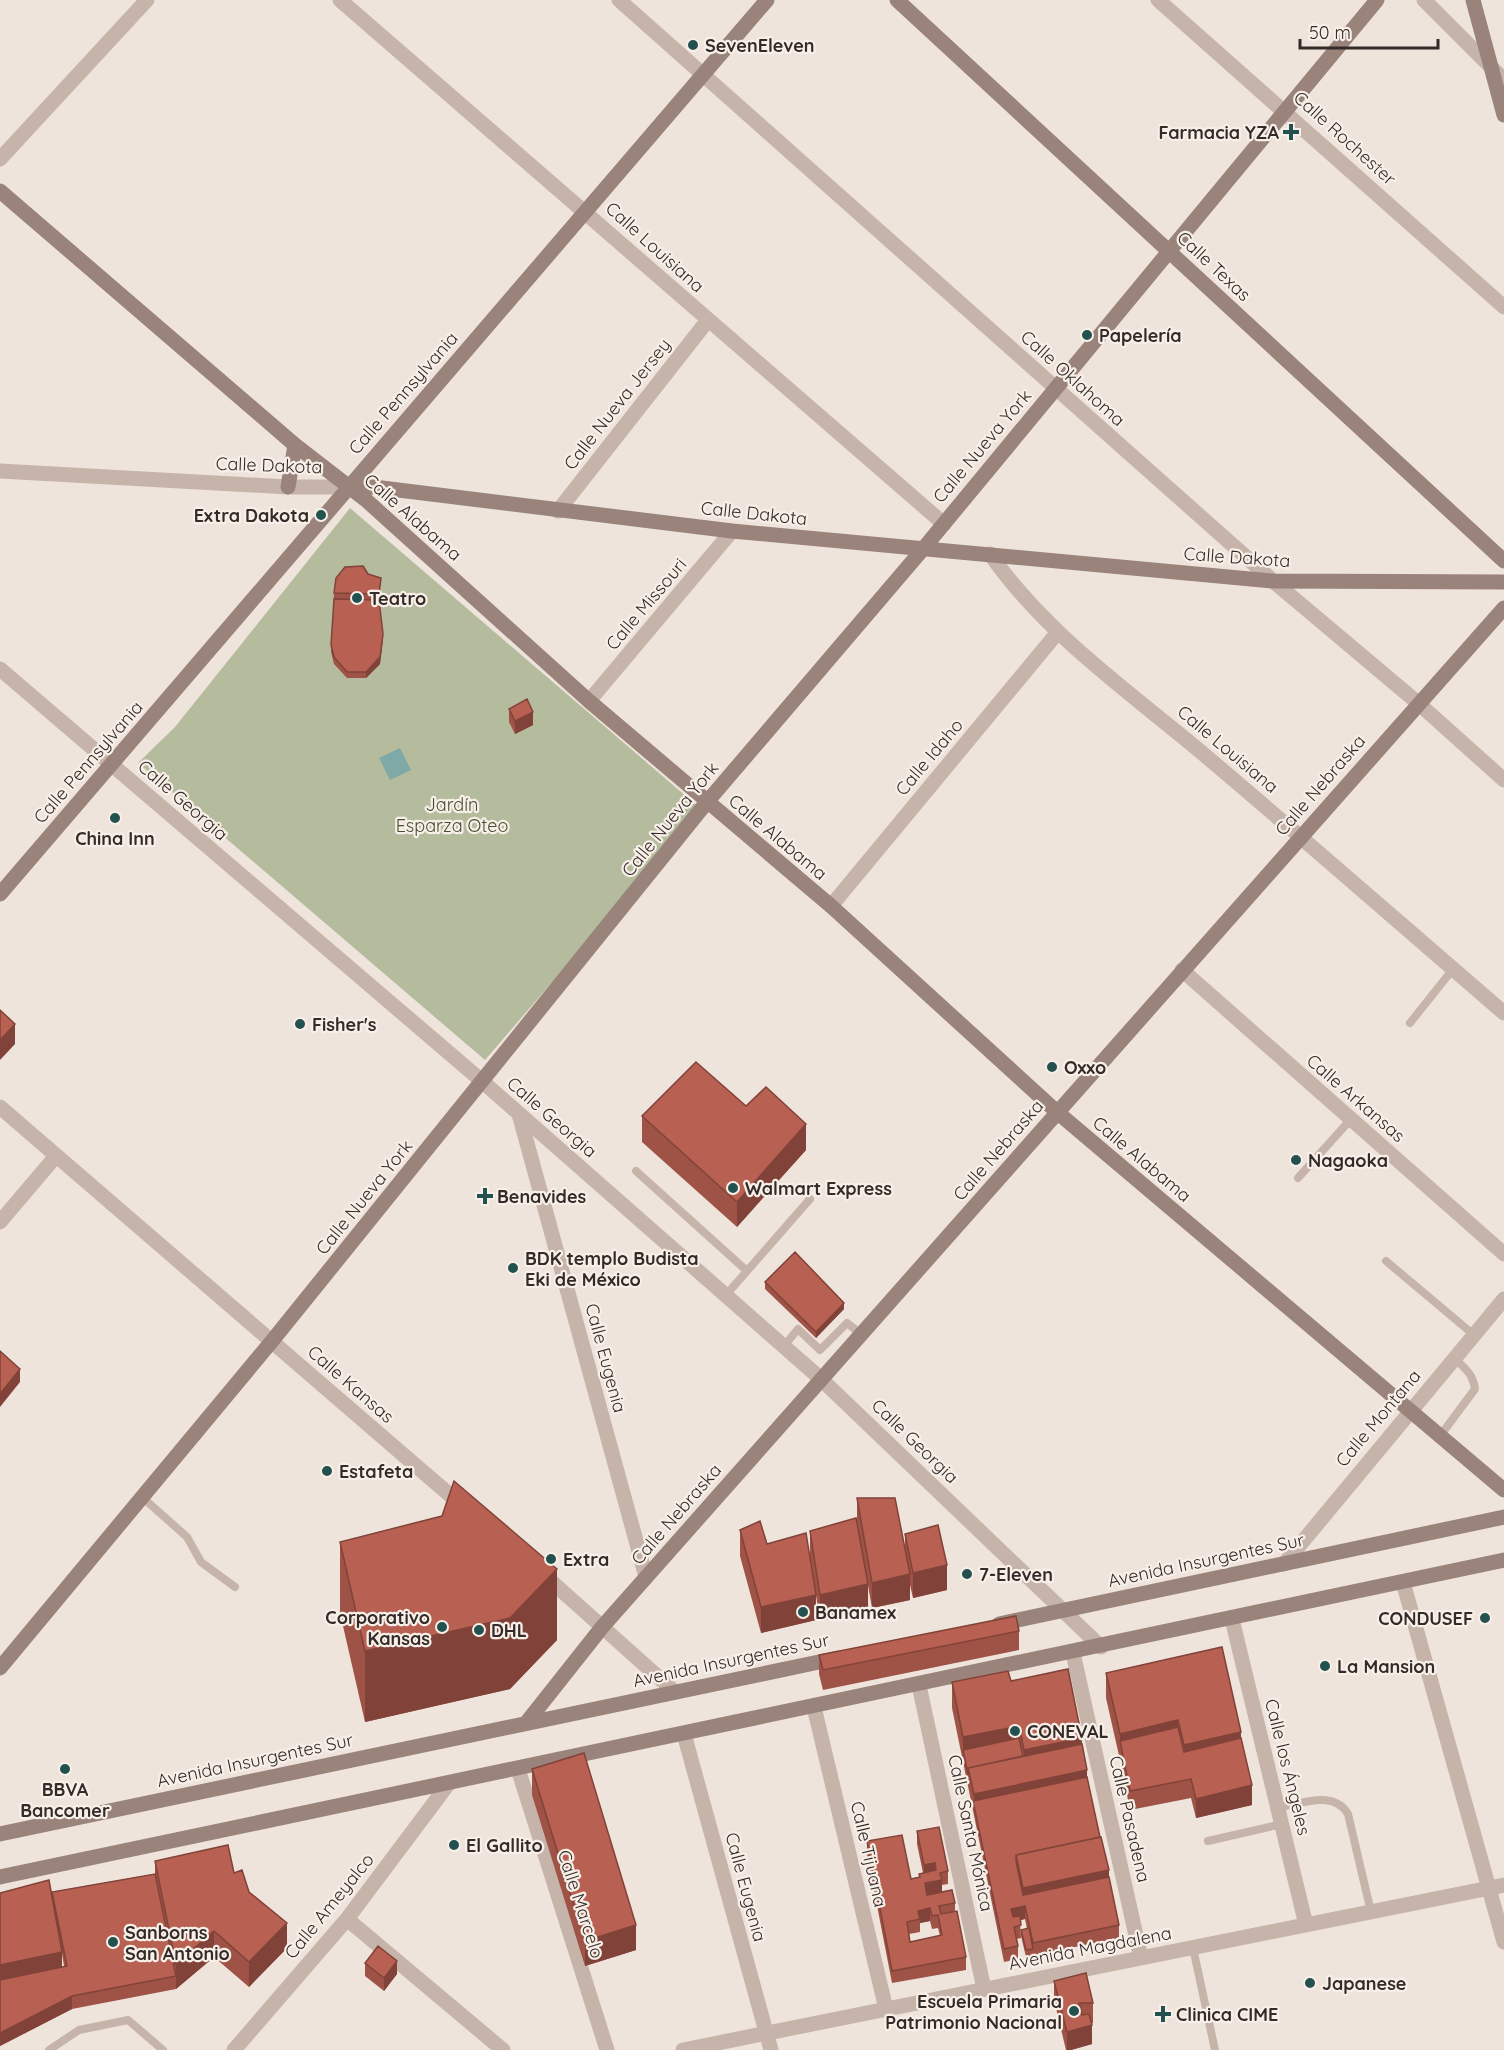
<svg xmlns="http://www.w3.org/2000/svg" width="1504" height="2050" font-family="Quicksand,sans-serif">
  <style>
    .green { fill: #b5bc9e }
    .water { fill: #7ea9a7 }
    .lines { fill: none; stroke-linecap: round; stroke-linejoin: round }
    .lane { stroke: #c6b4aa; stroke-width: 8 }
    .street { stroke: #c6b4aa; stroke-width: 15 }
    .secondary { stroke: #99837b; stroke-width: 15 }
    .wall { fill: #9e5346; fill-rule: evenodd }
    .shaded-wall { fill: #814339 }
    .building { fill: #b86051; stroke: #814339; stroke-width: 1.5; fill-rule: evenodd }
    .poi-dot { fill: #23514f; stroke: #f7efe8; stroke-width: 2 }
    .labels { text-anchor: middle; dominant-baseline: central; stroke-width: 4.5; stroke-linejoin: round; paint-order: stroke }
    .poi-label { font-size: 18px; font-weight: bold; fill: #342b28; stroke: #f7efe8; text-anchor: start }
    .street-label { font-size: 18px; fill: #342b28; stroke: #f7efe8 }
    .park-label { font-size: 18px; fill: #464f2f; stroke: #f7efe8 }
  </style>
  <rect width="100%" height="100%" fill="#efe4dc"/>
  <path class="green" d="M350,508L701,809L485,1060L138,763L175,727Z"/>
  <path class="water" d="M400,748L411,770L390,780L379,758Z"/>
  <g class="lines">
    <path class="lane" d="M1410,1023L1453,969
      M636,1171L747,1271
      M1298,1178L1351,1119
      M1386,1261L1474,1335
      M726,1295L810,1199
      M784,1346L798,1329L820,1350L847,1323L861,1334
      M1440,1436L1475,1389C1473,1374 1465,1368 1454,1358
      M142,1497L187,1537L201,1562L235,1587
      M1277,1808C1300,1804 1334,1789 1348,1814L1371,1912
      M1208,1841L1282,1824
      M1193,1948L1215,2050
      M49,2050L79,2030L128,2020L163,2050"/>
    <path class="street" d="M340,0L944,524
      M619,0L1273,581L1418,703L1504,780
      M1158,0L1504,307
      M1424,0L1504,80
      M0,159L147,0
      M0,471L288,487H348
      M558,511L708,320
      M990,554C1045,633 1127,690 1201,752C1303,838 1403,926 1504,1013
      M0,669L483,1082L821,1379L1101,1647
      M589,701L732,531
      M831,906L1058,632
      M1182,970L1504,1254
      M0,1107L465,1508
      M519,1114L646,1577
      M0,1222L56,1156
      M1284,1564L1504,1299
      M543,1574L675,1692
      M1403,1582L1504,1942
      M1232,1619L1306,1925
      M1073,1653L1141,1958
      M919,1685L984,1989
      M814,1707L886,2009
      M684,1734L771,2050
      M518,1769L607,2050
      M347,1919L503,2050
      M234,2050L347,1919L449,1783
      M683,2050L1504,1885"/>
    <path class="secondary" d="M897,0L1504,561
      M1473,0L1504,115
      M0,191L295,445L366,500L589,701L831,906L1057,1112L1504,1490
      M288,487L295,445
      M348,487H374L732,531L1273,581L1504,582
      M0,894L767,0
      M999,1624L1504,1517
      M0,1668L272,1341L707,802L923,549L1377,0
      M527,1722L603,1626L1504,608
      M0,1834L838,1658
      M0,1877L1504,1560"/>
  </g>
  <path class="wall" d="M368,574L381,591L379,603L383,641L380,664L366,678H347L334,664L331,652L334,593Z
    M509,709L533,725L515,734L509,722Z
    M746,1106L806,1150L737,1227L642,1142V1116Z
    M765,1282L844,1309L816,1338L765,1289Z
    M857,1498L905,1548V1534L947,1590L913,1598L910,1585V1600L872,1608L866,1574L868,1610L820,1621L810,1557V1531L857,1522Z
    M740,1530L767,1544L816,1620L761,1633L740,1556Z
    M340,1542L557,1640L510,1689L365,1722L340,1613Z
    M1019,1631V1650L823,1690L819,1674V1655Z
    M1106,1673L1241,1738L1252,1805L1196,1818L1191,1798L1130,1810L1120,1760L1106,1698Z
    M1011,1681L1082,1744L1087,1777L1119,1925V1938L1026,1957L1021,1936V1930L1027,1929L1025,1919L1020,1920L1021,1938L1016,1939L1018,1946V1959L1004,1962L952,1708V1682Z
    M532,1769L636,1950L585,1966L532,1795Z
    M917,1831L948,1871V1884L942,1885V1892L955,1903V1912L966,1957V1970L892,1983L867,1854V1841L911,1879L919,1877V1874L923,1873L917,1844ZM930,1921L932,1929L938,1928L940,1936L910,1942L909,1934L920,1932V1923Z
    M155,1861L234,1873L249,1892L287,1948L249,1987L214,1957L176,1989L72,2009L0,2046L52,1901V1892L155,1874ZM62,1954L64,1966L62,1967Z
    M365,1963L397,1974L384,1991L365,1976Z
    M1054,1981L1093,2003V2023H1092V2044L1071,2050H1066L1054,2000Z"/>
  <path class="shaded-wall" d="M383,634L380,664L366,678V672Z
    M533,712V725L515,734V721Z
    M15,1024V1044L0,1060V1040Z
    M806,1124V1150L737,1227V1202Z
    M844,1303V1309L816,1338V1332Z
    M20,1369V1382L0,1407V1394Z
    M947,1565V1590L913,1598V1573Z
    M557,1569V1640L510,1689L365,1722V1651Z
    M910,1574V1600L872,1608V1583Z
    M868,1584V1610L820,1621V1595Z
    M816,1595V1620L761,1633V1607Z
    M1178,1720V1746L1120,1741V1734Z
    M1019,1726V1751L963,1750V1737Z
    M1241,1732V1757L1184,1771V1745Z
    M1082,1738V1763L1024,1762V1750Z
    M1087,1770V1790L974,1804V1794Z
    M1252,1785V1805L1196,1818V1799Z
    M935,1863V1876L924,1878V1865Z
    M1109,1870V1890L1025,1907V1919L1011,1922V1909L1023,1907V1888Z
    M942,1880V1893L925,1896V1883Z
    M930,1908V1921L920,1923L918,1911Z
    M287,1923V1948L249,1987V1962Z
    M636,1925V1950L585,1966V1941Z
    M214,1931V1957L176,1989V1964Z
    M62,1952V1978L0,1990V1965Z
    M397,1961V1974L384,1991V1978Z
    M72,1996V2009L0,2046V2033Z
    M1092,2025V2044L1071,2050H1067V2032Z"/>
  <path class="building" d="M363,566L368,574L381,578L379,594L334,593L336,578L345,567Z
    M334,599L379,600L383,634L380,657L366,672H347L334,657L331,645Z
    M527,699L533,712L515,721L509,709Z
    M0,1010L15,1024L0,1040Z
    M696,1062L746,1106L766,1087L806,1124L737,1202L642,1116Z
    M795,1252L844,1303L816,1332L765,1282Z
    M0,1351L20,1369L0,1394Z
    M454,1481L557,1569L510,1618L365,1651L340,1542L442,1516Z
    M857,1498H895L910,1574L872,1583Z
    M856,1518L868,1584L820,1595L810,1531Z
    M760,1521L767,1544L806,1533L816,1595L761,1607L740,1530Z
    M938,1525L947,1565L913,1573L905,1534Z
    M1016,1616L1019,1631L823,1670L819,1655Z
    M1222,1647L1241,1732L1184,1745L1178,1720L1120,1734L1106,1673Z
    M1068,1669L1082,1738L1024,1750L1019,1726L963,1737L952,1682L1008,1671L1011,1681Z
    M1178,1727L1184,1752L1241,1738L1252,1785L1196,1799L1191,1779L1130,1791L1120,1741Z
    M1019,1738L1023,1756L968,1768V1774L963,1750Z
    M1082,1744L1087,1770L974,1794L968,1768Z
    M584,1753L636,1925L585,1941L532,1769Z
    M1087,1777L1100,1837L1016,1855V1861L1023,1895L1109,1877L1119,1925L1033,1943L1025,1906L1011,1909L1013,1917L1020,1916L1021,1925L1014,1927L1018,1946L1004,1949L973,1801Z
    M939,1827L948,1871L940,1873L942,1880L925,1883L927,1895L952,1890L955,1903L939,1906L941,1914L957,1911L966,1957L892,1971L867,1841L902,1835L911,1879L920,1877L919,1874L936,1870L935,1863L924,1865L917,1831ZM930,1908L932,1916L938,1915L942,1935L910,1942L907,1922L920,1919L918,1911Z
    M1101,1837L1109,1870L1023,1888L1016,1855Z
    M228,1845L234,1873L242,1870L249,1892L287,1923L249,1962L214,1931L176,1964L155,1861Z
    M155,1874L176,1976L72,1996L0,2033V1980L67,1966L52,1892Z
    M49,1880L62,1952L0,1965V1893Z
    M1029,1928L1033,1949L1026,1950L1021,1930Z
    M378,1946L397,1961L384,1978L365,1963Z
    M1086,1973L1093,2003H1079L1082,2015L1089,2014L1092,2025L1067,2032L1054,1981Z"/>
  <g class="poi-dot">
    <circle cx="693" cy="45" r="6"/>
    <path d="M1288 123h6v6h6v6h-6v6h-6v-6h-6v-6h6z"/>
    <circle cx="1087" cy="335" r="6"/>
    <circle cx="321" cy="515" r="6"/>
    <circle cx="357" cy="598" r="6"/>
    <circle cx="115" cy="818" r="6"/>
    <circle cx="300" cy="1024" r="6"/>
    <circle cx="1052" cy="1067" r="6"/>
    <circle cx="1296" cy="1160" r="6"/>
    <circle cx="733" cy="1188" r="6"/>
    <path d="M482 1187h6v6h6v6h-6v6h-6v-6h-6v-6h6z"/>
    <circle cx="513" cy="1268" r="6"/>
    <circle cx="327" cy="1471" r="6"/>
    <circle cx="551" cy="1559" r="6"/>
    <circle cx="967" cy="1574" r="6"/>
    <circle cx="803" cy="1612" r="6"/>
    <circle cx="1485" cy="1618" r="6"/>
    <circle cx="442" cy="1627" r="6"/>
    <circle cx="479" cy="1630" r="6"/>
    <circle cx="1325" cy="1666" r="6"/>
    <circle cx="1015" cy="1731" r="6"/>
    <circle cx="65" cy="1769" r="6"/>
    <circle cx="454" cy="1845" r="6"/>
    <circle cx="113" cy="1942" r="6"/>
    <circle cx="1310" cy="1983" r="6"/>
    <circle cx="1074" cy="2011" r="6"/>
    <path d="M1160 2005h6v6h6v6h-6v6h-6v-6h-6v-6h6z"/>
  </g>
  <g class="labels">
    <g class="poi-label">
      <text x="705" y="45">SevenEleven</text>
      <text x="1279" y="132" text-anchor="end">Farmacia YZA</text>
      <text x="1099" y="335">Papelería</text>
      <text x="309" y="515" text-anchor="end">Extra Dakota</text>
      <text x="369" y="598">Teatro</text>
      <text x="115" y="838" text-anchor="middle">China Inn</text>
      <text x="312" y="1024">Fisher's</text>
      <text x="1064" y="1067">Oxxo</text>
      <text x="1308" y="1160">Nagaoka</text>
      <text x="745" y="1188">Walmart Express</text>
      <text x="497" y="1196">Benavides</text>
      <text x="525" y="1258">BDK templo Budista<tspan x="525" dy="21">Eki de México</tspan></text>
      <text x="339" y="1471">Estafeta</text>
      <text x="563" y="1559">Extra</text>
      <text x="979" y="1574">7-Eleven</text>
      <text x="815" y="1612">Banamex</text>
      <text x="430" y="1617" text-anchor="end">Corporativo<tspan x="430" dy="21">Kansas</tspan></text>
      <text x="1473" y="1618" text-anchor="end">CONDUSEF</text>
      <text x="491" y="1630">DHL</text>
      <text x="1337" y="1666">La Mansion</text>
      <text x="1027" y="1731">CONEVAL</text>
      <text x="65" y="1789" text-anchor="middle">BBVA<tspan x="65" dy="21">Bancomer</tspan></text>
      <text x="466" y="1845">El Gallito</text>
      <text x="125" y="1932">Sanborns<tspan x="125" dy="21">San Antonio</tspan></text>
      <text x="1322" y="1983">Japanese</text>
      <text x="1062" y="2001" text-anchor="end">Escuela Primaria<tspan x="1062" dy="21">Patrimonio Nacional</tspan></text>
      <text x="1176" y="2014">Clinica CIME</text>
    </g>
    <g class="street-label">
      <text transform="translate(1345 138) rotate(42)">Calle Rochester</text>
      <text transform="translate(655 247) rotate(42)">Calle Louisiana</text>
      <text transform="translate(1214 266) rotate(43)">Calle Texas</text>
      <text transform="translate(1073 378) rotate(42)">Calle Oklahoma</text>
      <text transform="translate(403 393) rotate(-49)">Calle Pennsylvania</text>
      <text transform="translate(617 404) rotate(-52)">Calle Nueva Jersey</text>
      <text transform="translate(982 446) rotate(-50)">Calle Nueva York</text>
      <text transform="translate(269 465) rotate(2)">Calle Dakota</text>
      <text transform="translate(754 513) rotate(6)">Calle Dakota</text>
      <text transform="translate(413 517) rotate(41)">Calle Alabama</text>
      <text transform="translate(1237 557) rotate(4)">Calle Dakota</text>
      <text transform="translate(646 604) rotate(-50)">Calle Missouri</text>
      <text transform="translate(1228 749) rotate(40)">Calle Louisiana</text>
      <text transform="translate(929 757) rotate(-50)">Calle Idaho</text>
      <text transform="translate(88 762) rotate(-49)">Calle Pennsylvania</text>
      <text transform="translate(1320 785) rotate(-49)">Calle Nebraska</text>
      <text transform="translate(183 800) rotate(41)">Calle Georgia</text>
      <text transform="translate(670 819) rotate(-51)">Calle Nueva York</text>
      <text transform="translate(778 837) rotate(40)">Calle Alabama</text>
      <text transform="translate(1356 1098) rotate(41)">Calle Arkansas</text>
      <text transform="translate(552 1117) rotate(41)">Calle Georgia</text>
      <text transform="translate(998 1150) rotate(-49)">Calle Nebraska</text>
      <text transform="translate(1142 1159) rotate(40)">Calle Alabama</text>
      <text transform="translate(364 1197) rotate(-51)">Calle Nueva York</text>
      <text transform="translate(606 1358) rotate(75)">Calle Eugenia</text>
      <text transform="translate(351 1384) rotate(41)">Calle Kansas</text>
      <text transform="translate(1378 1418) rotate(-50)">Calle Montana</text>
      <text transform="translate(915 1441) rotate(44)">Calle Georgia</text>
      <text transform="translate(676 1514) rotate(-49)">Calle Nebraska</text>
      <text transform="translate(1206 1560) rotate(-12)">Avenida Insurgentes Sur</text>
      <text transform="translate(731 1660) rotate(-12)">Avenida Insurgentes Sur</text>
      <text transform="translate(255 1760) rotate(-12)">Avenida Insurgentes Sur</text>
      <text transform="translate(1288 1767) rotate(76)">Calle los Ángeles</text>
      <text transform="translate(1130 1819) rotate(77)">Calle Pasadena</text>
      <text transform="translate(971 1833) rotate(78)">Calle Santa Mónica</text>
      <text transform="translate(869 1854) rotate(77)">Calle Tijuana</text>
      <text transform="translate(746 1887) rotate(75)">Calle Eugenia</text>
      <text transform="translate(581 1904) rotate(72)">Calle Marcelo</text>
      <text transform="translate(329 1906) rotate(-51)">Calle Ameyalco</text>
      <text transform="translate(1090 1948) rotate(-11)">Avenida Magdalena</text>
    </g>
    <g class="park-label">
      <text x="452" y="804">Jardín<tspan x="452" dy="21">Esparza Oteo</tspan></text>
    </g>
  </g>
  <path d="M1300 39v9h138v-9" fill="none" stroke="#342b28" stroke-width="3"/>
  <text x="1309" y="39" font-size="18" fill="#342b28" stroke="#f7efe8" stroke-width="4.5" paint-order="stroke">50 m</text>
</svg>
